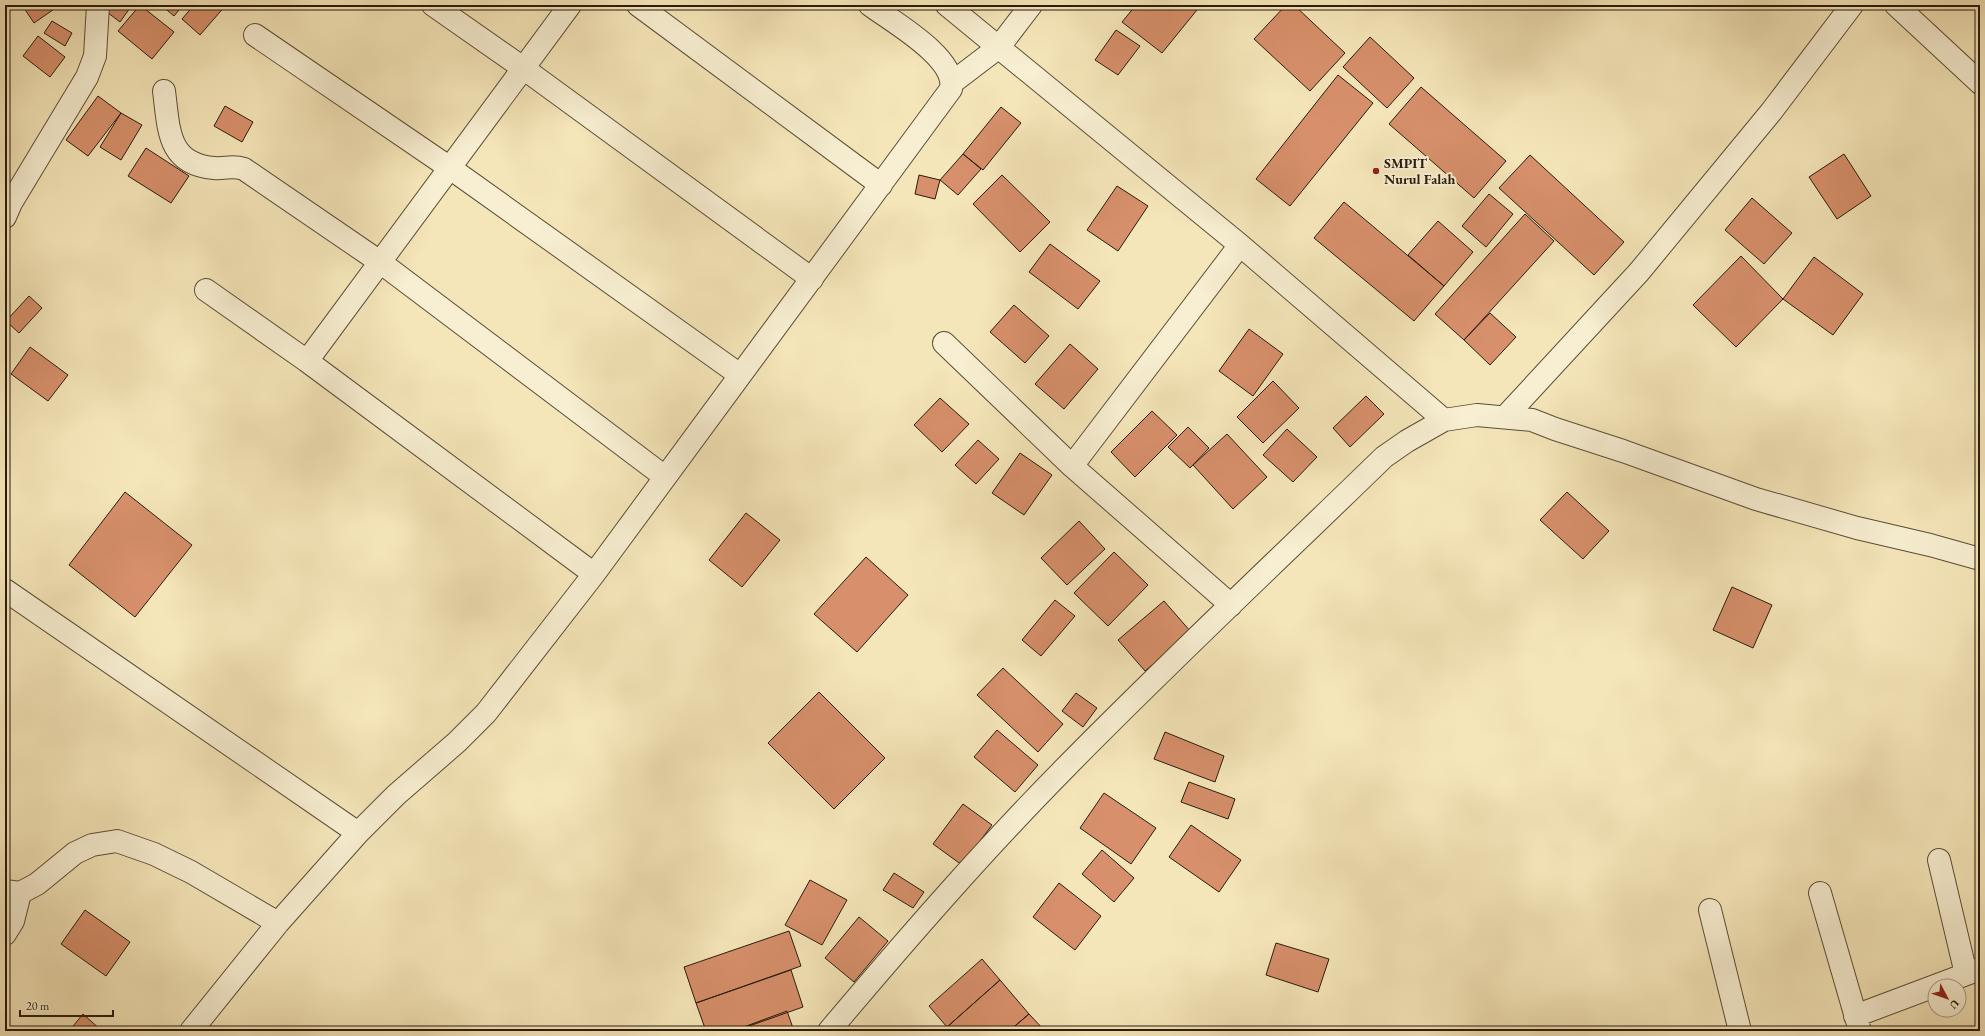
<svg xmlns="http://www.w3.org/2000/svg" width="1985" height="1036" font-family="'EB Garamond',serif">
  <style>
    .building { fill: #d7906b; stroke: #291b0c }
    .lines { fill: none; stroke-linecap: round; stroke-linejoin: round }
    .street-casing { stroke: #5c4e37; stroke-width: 24 }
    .street { stroke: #f8efd2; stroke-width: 22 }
    .poi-dot { fill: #8f2418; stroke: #f8efd2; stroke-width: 1.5 }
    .labels { text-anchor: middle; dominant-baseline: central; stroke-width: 4; stroke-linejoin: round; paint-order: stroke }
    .poi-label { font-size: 14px; font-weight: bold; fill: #291b0c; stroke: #f8efd2; text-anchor: start }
  </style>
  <rect width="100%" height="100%" fill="#f5e6b9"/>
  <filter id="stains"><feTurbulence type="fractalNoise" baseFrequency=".005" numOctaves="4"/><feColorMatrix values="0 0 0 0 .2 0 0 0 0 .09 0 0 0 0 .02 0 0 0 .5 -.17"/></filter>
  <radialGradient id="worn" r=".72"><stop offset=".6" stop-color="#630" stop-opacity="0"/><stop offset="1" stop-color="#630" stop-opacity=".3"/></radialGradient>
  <path class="building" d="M28,5H60L34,23L24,8Z
    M106,5H132L120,22L103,9Z
    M140,5L174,32L152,59L118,31Z
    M161,5H183L174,16Z
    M194,5H226L200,35L182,19Z
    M1136,5H1201L1162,53L1122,22Z
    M1286,5H1294L1345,53L1310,91L1254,39Z
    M52,21L72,33L65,46L44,33Z
    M1116,30L1140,46L1118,75L1095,60Z
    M38,36L65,57L50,77L23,56Z
    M1370,37L1414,78L1387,108L1343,67Z
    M1338,75L1373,103L1290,206L1256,179Z
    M1421,87L1506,161L1474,198L1389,124Z
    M98,96L121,113L88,156L66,140Z
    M225,106L253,122L242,142L214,126Z
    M1001,107L1021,123L983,170L963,154Z
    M121,113L142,125L121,160L100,147Z
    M146,148L189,176L171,203L128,176Z
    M963,154L981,169L958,195L940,180Z
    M1844,154L1871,196L1837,219L1809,177Z
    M1530,155L1624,242L1594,275L1499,188Z
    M919,175L940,180L935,199L915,194Z
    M1002,175L1050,222L1020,252L973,204Z
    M1117,186L1148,206L1118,251L1087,230Z
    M1489,194L1513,214L1486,247L1462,226Z
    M1752,198L1792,233L1764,264L1725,230Z
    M1344,202L1444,286L1414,321L1314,238Z
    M1525,214L1554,241L1464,340L1435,314Z
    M1438,221L1473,252L1444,286L1408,255Z
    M1050,244L1100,281L1078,309L1029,272Z
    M1741,256L1783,299L1736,347L1693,305Z
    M1814,257L1863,294L1833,335L1783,299Z
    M29,296L42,308L19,333L6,321Z
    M1014,305L1049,336L1025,363L990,332Z
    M1490,313L1516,337L1490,365L1464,340Z
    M1249,329L1283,354L1253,396L1219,371Z
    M1070,344L1098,369L1064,409L1035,384Z
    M30,347L68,375L48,401L11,374Z
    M1273,381L1299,408L1263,443L1237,417Z
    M1366,396L1384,414L1350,447L1333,428Z
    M940,398L969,424L942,452L914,425Z
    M1152,411L1177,435L1135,477L1111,452Z
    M1188,427L1209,448L1190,468L1168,447Z
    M1287,429L1317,457L1293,482L1263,455Z
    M1227,434L1267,477L1233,509L1193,465Z
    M978,440L999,459L976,484L955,465Z
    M1020,453L1052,475L1024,515L992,493Z
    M125,492L192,545L135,617L69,565Z
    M1567,492L1609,531L1583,559L1540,520Z
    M746,513L780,540L742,587L709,560Z
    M1079,521L1105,549L1067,585L1041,558Z
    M1114,552L1148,585L1108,626L1074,593Z
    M866,557L908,595L857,652L814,614Z
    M1732,587L1772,605L1753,648L1713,630Z
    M1055,600L1075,616L1041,656L1022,640Z
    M1164,601L1191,632L1145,671L1118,640Z
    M1003,668L1063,724L1038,752L977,695Z
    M819,692L885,758L834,809L768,743Z
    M1076,693L1097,708L1083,727L1062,711Z
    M997,730L1038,765L1015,792L974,757Z
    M1165,732L1224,756L1215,782L1154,759Z
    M1189,782L1235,799L1228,819L1181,802Z
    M1104,793L1156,828L1131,864L1080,828Z
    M963,804L992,825L962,865L933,844Z
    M1191,825L1241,860L1219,892L1169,857Z
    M1102,850L1134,878L1114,902L1082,874Z
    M894,873L924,892L913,908L883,890Z
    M810,880L847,900L822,945L785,925Z
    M1059,883L1101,916L1075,950L1033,917Z
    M85,910L130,942L106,976L61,944Z
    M859,917L888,941L854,982L825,958Z
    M789,931L801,966L696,1003L684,967Z
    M1276,943L1329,959L1318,992L1266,975Z
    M982,959L1000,980L947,1027L929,1006Z
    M791,970L803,1007L735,1031H706L696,1003Z
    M1000,980L1029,1014L1009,1031H950L947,1027Z
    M787,1011L794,1031H733Z
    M83,1014L102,1031H69Z
    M1029,1014L1045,1031H1009Z"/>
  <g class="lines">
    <defs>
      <path id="street" d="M433,5L523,68L812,279
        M638,5L881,185
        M947,5L1240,245L1444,420
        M1896,5L1980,83
        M255,35L450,168L740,375
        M953,82L999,47L1031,5
        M164,91C169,129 167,164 214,168C226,169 232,165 244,169L380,262L665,477
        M5,217L11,203L87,77L95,56L98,5
        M206,290L307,361L594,574
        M944,343L1072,466L1231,605
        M307,361L570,5
        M1506,416L1639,272L1771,112L1852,5
        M1072,466L1240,245
        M5,590L358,833
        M1939,860L1966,974
        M5,891L20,893L37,884L75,853L92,845L117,841L154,854L191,872L278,923
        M1820,893L1860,1031
        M1710,910L1740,1031
        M5,934L13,921L20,893
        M1855,1016L1980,969
        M191,1031L278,923L358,833L396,795L457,742L486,713L594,574L951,89C957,58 893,22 870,5
        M829,1031C905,941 982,852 1065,768C1169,662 1277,561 1384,457L1407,441L1444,420L1477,415L1532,420L1555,429L1623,451L1756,499L1857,528L1930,545L1980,559"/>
    </defs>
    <use href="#street" class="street-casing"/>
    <use href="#street" class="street"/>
  </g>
  <circle class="poi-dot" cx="1376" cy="171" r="4"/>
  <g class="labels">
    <g class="poi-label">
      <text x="1384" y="163">SMPIT<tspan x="1384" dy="16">Nurul Falah</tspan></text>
    </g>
  </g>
  <rect width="1985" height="1036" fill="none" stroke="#f5e6b9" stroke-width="20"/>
  <rect x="6" y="6" width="1973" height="1024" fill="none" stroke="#291b0c" stroke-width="2"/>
  <rect x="10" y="10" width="1965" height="1016" fill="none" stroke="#291b0c"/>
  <g transform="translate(1947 998) rotate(131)"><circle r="19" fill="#f8efd2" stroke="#a59a83"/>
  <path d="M0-3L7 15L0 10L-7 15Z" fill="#8f2418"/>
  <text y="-6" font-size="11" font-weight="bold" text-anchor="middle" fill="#291b0c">U</text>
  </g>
  <path d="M20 1010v6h93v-6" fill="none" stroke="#291b0c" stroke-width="2"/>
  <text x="26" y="1010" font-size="12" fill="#291b0c" stroke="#f8efd2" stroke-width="3" paint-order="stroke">20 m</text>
  <rect width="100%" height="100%" filter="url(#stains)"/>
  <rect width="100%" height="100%" fill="url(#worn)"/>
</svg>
